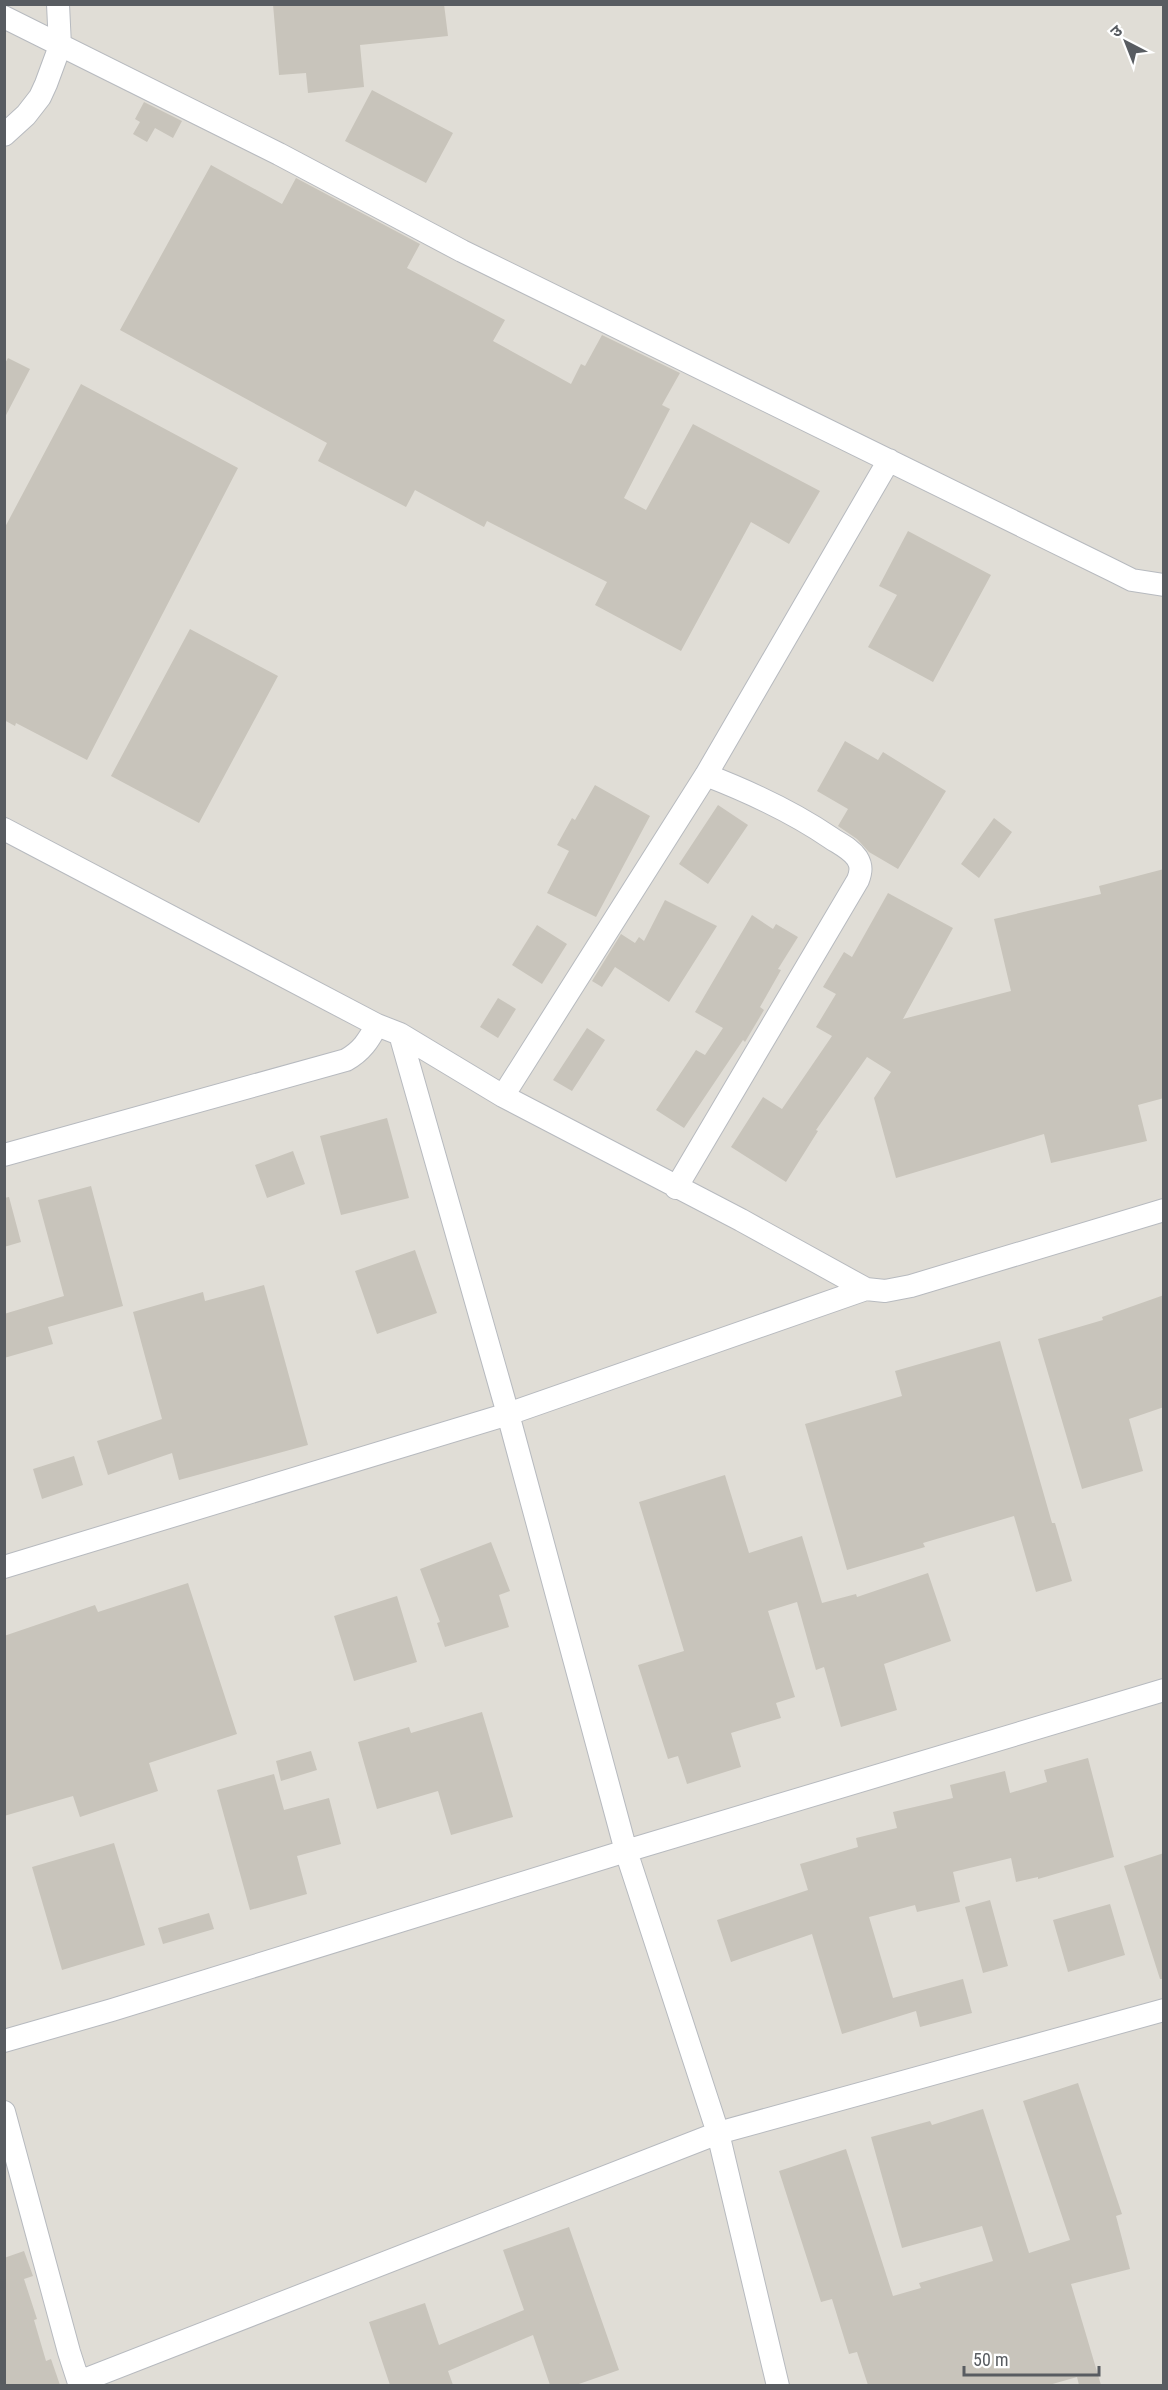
<svg xmlns="http://www.w3.org/2000/svg" width="1168" height="2390" font-family="'Roboto Condensed','Noto Sans Devanagari',sans-serif">
  <style>
    .industrial { fill: #e0ddd6 }
    .building { fill: #c8c4bb }
    .lines { fill: none; stroke-linecap: round; stroke-linejoin: round }
    .minor-casing { stroke: #b7babf; stroke-width: 24 }
    .minor { stroke: #fff; stroke-width: 22 }
  </style>
  <rect width="100%" height="100%" fill="#edeade"/>
  <path class="industrial" d="M5,5H1163V2385H5Z"/>
  <path class="building" d="M273,4H444L448,36L360,45L364,87L308,93L306,73L279,75Z
    M372,90L453,133L426,183L345,141Z
    M144,102L182,121L173,138L155,128L147,142L133,134L140,122L135,119Z
    M211,165L282,204L296,178L420,244L407,268L505,320L493,341L571,384L581,364L585,366L602,335L680,373L662,405L670,409L624,498L646,510L693,424L820,491L789,544L751,522L681,651L595,605L607,582L487,521L484,527L415,490L406,507L318,461L327,443L120,330Z
    M8,358L30,369L4,419V365Z
    M81,384L238,468L87,760L16,723L15,726L4,720V529Z
    M908,531L991,575L933,682L868,647L897,595L879,586Z
    M190,629L278,676L199,823L111,776Z
    M845,741L878,760L883,752L946,791L898,869L869,852L857,839L838,826L848,809L817,791Z
    M595,785L650,816L596,917L547,893L569,851L557,845L572,818L575,820Z
    M718,805L748,825L708,884L679,864Z
    M994,818L1012,832L979,878L961,864Z
    M1164,869V1098L1138,1105L1147,1141L1051,1163L1044,1134L896,1178L874,1098L891,1072L867,1057L816,1130L818,1131L786,1182L731,1147L763,1097L782,1109L832,1036L816,1027L836,994L823,987L844,952L852,957L888,893L953,928L903,1019L1011,991L994,919L1101,894L1099,886Z
    M665,900L717,926L669,1002L615,967L602,987L592,981L621,934L635,943L639,937L644,941Z
    M752,915L773,929L776,924L798,937L778,969L781,970L760,1007L764,1010L745,1042L743,1040L684,1128L656,1110L696,1050L705,1055L723,1028L695,1012Z
    M537,925L567,944L542,984L512,965Z
    M498,998L516,1009L498,1038L480,1027Z
    M587,1028L605,1040L572,1091L553,1080Z
    M387,1118L409,1198L341,1215L320,1136Z
    M293,1151L305,1184L267,1198L255,1165Z
    M91,1186L123,1306L48,1327L53,1344L4,1358V1314L64,1296L38,1200Z
    M9,1197L21,1242L4,1247V1198Z
    M415,1250L437,1313L377,1334L355,1271Z
    M264,1285L308,1445L179,1480L172,1453L108,1475L97,1441L162,1419L133,1312L203,1292L205,1301Z
    M1164,1295V1407L1129,1419L1143,1471L1082,1489L1038,1339L1103,1320L1102,1317Z
    M1000,1341L1052,1523H1055L1072,1581L1036,1592L1014,1516L923,1543L925,1547L847,1570L805,1424L902,1396L895,1371Z
    M74,1456L83,1485L42,1499L33,1469Z
    M725,1475L749,1553L802,1536L822,1603L856,1594L857,1597L928,1573L951,1641L884,1664L897,1710L841,1727L824,1667L816,1670L797,1602L768,1611L795,1697L776,1703L781,1718L731,1733L741,1767L687,1784L678,1756L668,1759L638,1665L684,1651L639,1502Z
    M491,1542L510,1591L499,1595L509,1627L445,1647L437,1623L440,1622L420,1569Z
    M188,1583L237,1734L149,1763L158,1791L80,1817L73,1796L4,1816V1636L95,1605L98,1612Z
    M397,1596L417,1662L354,1681L334,1616Z
    M482,1712L513,1817L451,1835L438,1791L377,1809L358,1742L409,1727L411,1733Z
    M311,1751L317,1770L281,1781L276,1761Z
    M1088,1758L1114,1857L1038,1879V1877L1016,1882L1011,1858L953,1872L960,1902L917,1912L915,1905L869,1917L893,1998L963,1979L972,2013L920,2027L916,2011L842,2034L812,1934L731,1962L717,1920L808,1890L800,1864L858,1847L856,1838L897,1828L893,1812L953,1798L950,1785L1005,1771L1010,1793L1047,1782L1044,1770Z
    M274,1774L284,1810L329,1798L341,1844L297,1856L307,1894L250,1910L217,1790Z
    M114,1843L145,1945L62,1970L32,1867Z
    M1164,1853V1979H1160L1124,1866Z
    M990,1900L1008,1966L983,1973L965,1907Z
    M1110,1904L1125,1955L1068,1972L1053,1920Z
    M209,1913L214,1929L163,1944L158,1928Z
    M1078,2083L1122,2214L1116,2216L1130,2269L1071,2284L1101,2385H1079L1077,2377L1049,2385H868L857,2352L849,2354L832,2299L821,2302L779,2171L846,2149L893,2296L921,2288L919,2283L993,2261L982,2226L902,2248L871,2137L930,2121L932,2125L983,2109L1029,2253L1070,2240L1023,2101Z
    M569,2227L619,2370L576,2385H550L533,2335L448,2371L453,2385H390L369,2322L425,2303L439,2345L524,2310L503,2250Z
    M24,2251L33,2276L24,2279L37,2319L34,2320L46,2361L51,2359L60,2385H4V2258Z"/>
  <g class="lines">
    <defs>
      <path id="minor" d="M4,17L279,154L462,251L1112,570L1132,580L1164,585
        M4,135L26,115L40,97L46,84L60,46L58,4
        M4,829L377,1025L400,1034L503,1096L741,1220L866,1289L885,1291L911,1286L1164,1210
        M503,1096L706,775L889,460
        M4,1155L346,1060C362,1051 368,1041 377,1025
        M676,1188L858,880C861,872 862,866 857,858C851,849 840,844 831,838C793,812 750,792 706,775
        M4,1567L508,1414L866,1289
        M4,2041L112,2010L626,1851L508,1414L400,1034
        M4,2112L69,2352L80,2386
        M79,2382L718,2133L1164,2010
        M778,2386L718,2133L626,1851L1164,1690"/>
    </defs>
    <use href="#minor" class="minor-casing"/>
    <use href="#minor" class="minor"/>
  </g>
  <rect width="1168" height="2390" fill="none" stroke="#585c61" stroke-width="12"/>
  <g transform="translate(1126 42) rotate(318)" stroke="#ffffff" stroke-width="4.5" paint-order="stroke">
  <path d="M0-4.5L10 22L0 15L-10 22Z" fill="#585c61"/>
  <text y="-9" font-size="16" font-weight="bold" text-anchor="middle" fill="#585c61">उ</text>
  </g>
  <path d="M964 2366v9h135v-9" fill="none" stroke="#585c61" stroke-width="3"/>
  <text x="973" y="2366" font-size="18" fill="#585c61" stroke="#ffffff" stroke-width="4.5" paint-order="stroke">50 m</text>
</svg>
